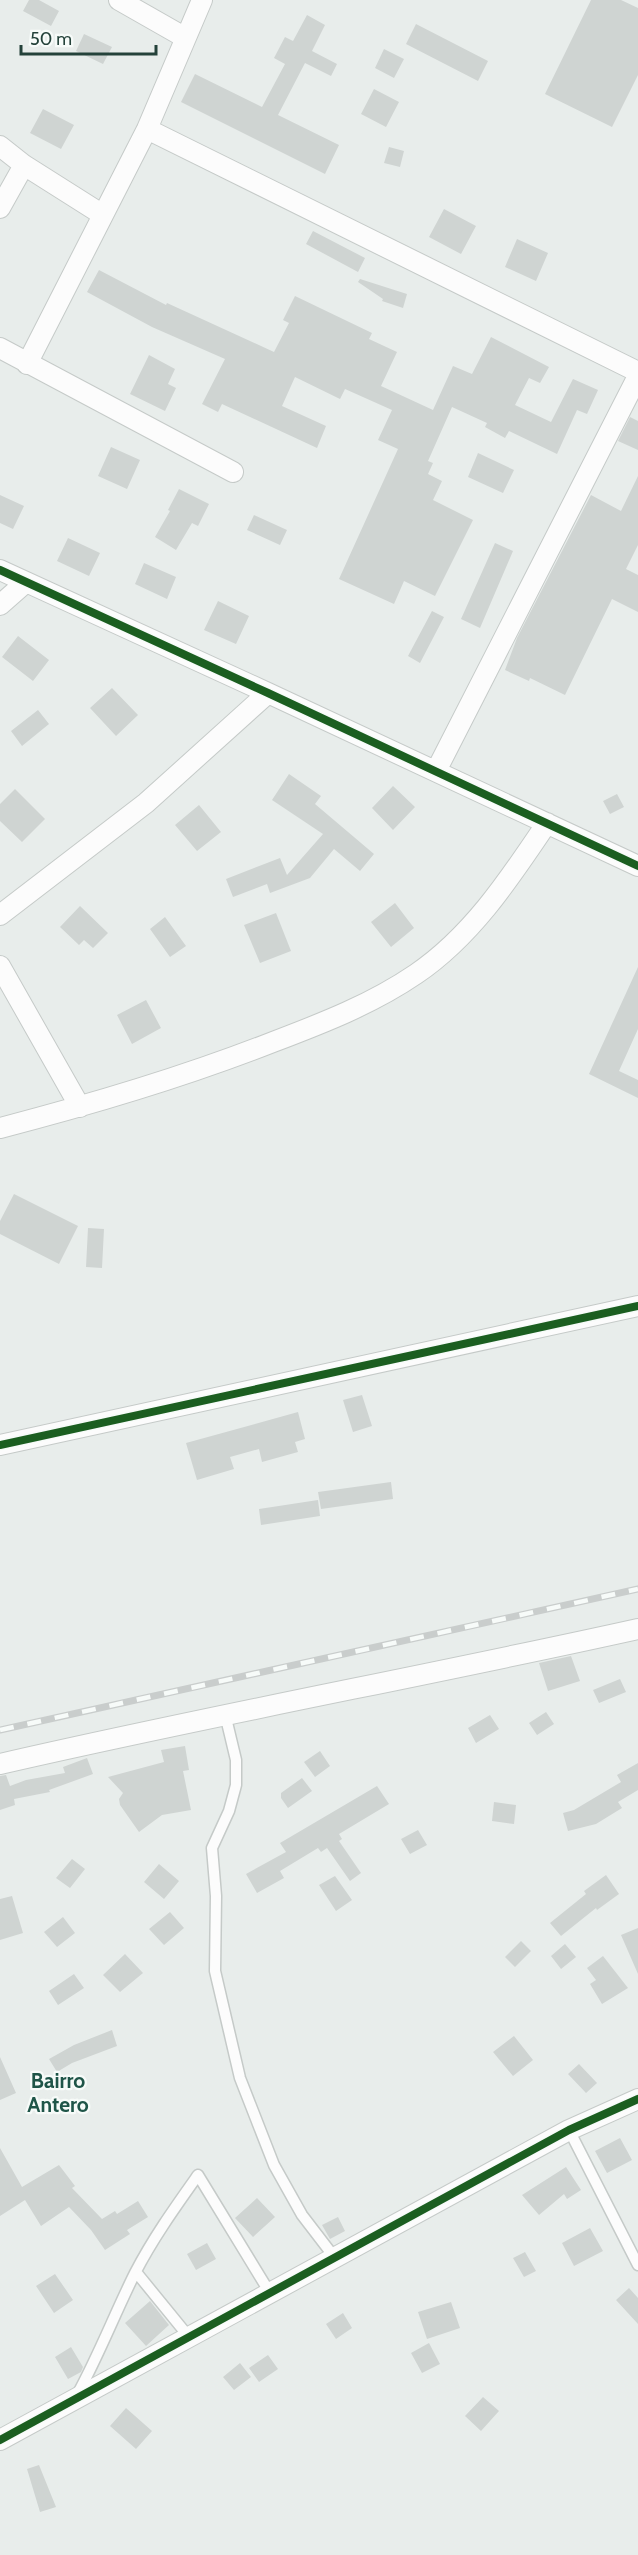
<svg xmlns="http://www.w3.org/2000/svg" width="638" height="2555" font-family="Cabin,sans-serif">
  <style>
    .building { fill: #cfd4d2 }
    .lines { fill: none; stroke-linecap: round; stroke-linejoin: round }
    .lane-casing { stroke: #c5cac8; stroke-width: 13 }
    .street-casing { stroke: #c5cac8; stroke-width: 22 }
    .lane { stroke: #fcfcfc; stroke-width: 10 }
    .street { stroke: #fcfcfc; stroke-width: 20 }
    .rail-casing { stroke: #c9cdcc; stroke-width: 7 }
    .rail { stroke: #f7fbf9; stroke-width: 4.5; stroke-dasharray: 14; stroke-linecap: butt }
    .cycleway-casing { stroke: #f7fbf9; stroke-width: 11 }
    .cycleway { stroke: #1b5e20; stroke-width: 8 }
    .labels { text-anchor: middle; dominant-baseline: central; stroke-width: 4.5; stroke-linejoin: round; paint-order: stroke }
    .neighbourhood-label { font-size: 21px; font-weight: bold; fill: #1f5548; stroke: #f7fbf9 }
  </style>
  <rect width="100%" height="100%" fill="#e8edeb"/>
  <path class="building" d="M29,0H39L59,11L51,26L23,11Z
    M591,0H621L638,8V75L612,127L545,94Z
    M307,15L325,25L312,51L337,64L331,76L305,63L278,115L339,145L325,174L181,102L195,74L262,107L285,64L274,58L285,37L293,41Z
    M416,24L488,61L478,81L406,44Z
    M84,34L112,47L103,64L76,51Z
    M384,49L404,59L394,78L375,68Z
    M374,89L399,102L386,127L361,114Z
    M43,109L74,125L61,149L30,133Z
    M389,147L404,151L400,167L384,163Z
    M444,209L476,226L461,254L429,237Z
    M313,231L365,258L358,272L306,244Z
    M517,239L548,253L536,281L505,267Z
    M99,270L166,305L167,303L274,352L289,323L283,320L295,296L372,333L369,339L397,352L381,386L433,410L453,366L472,374L491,337L549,367L540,383L529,378L515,405L551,422L573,379L598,390L587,414L577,410L557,454L509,431L505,438L485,427L487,423L452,407L428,461L433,463L428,474L442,481L433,500L473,520L435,596L404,581L394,604L339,579L398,449L378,440L392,410L345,389L340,399L295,377L282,406L326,426L317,448L222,404L218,412L202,404L225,359L152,327L87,292Z
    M360,279L407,294L403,308L382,301L383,299L358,282Z
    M149,355L175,369L168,384L176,388L165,411L130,394Z
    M630,417L638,421V450L618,441Z
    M111,447L140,460L127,489L98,476Z
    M478,453L514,470L503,493L468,477Z
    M638,476V545L626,569L638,575V612L612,599L565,695L530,678L529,681L505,670L517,638L591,495L621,511Z
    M179,489L209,504L198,526L192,523L176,550L155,537L170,511L168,510Z
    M0,495L24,506L13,529L0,523Z
    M254,515L287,530L280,545L247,530Z
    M68,538L100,553L89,576L57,561Z
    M495,543L513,551L480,628L461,619Z
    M144,563L176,577L167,599L135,584Z
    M218,601L249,616L236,644L204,630Z
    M432,611L444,617L420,663L408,656Z
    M18,636L49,660L33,681L2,657Z
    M112,688L138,715L116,736L90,708Z
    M38,710L49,724L22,746L11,731Z
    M289,774L321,796L315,804L374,854L360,871L334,849L310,878L270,893L267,884L233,897L226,879L280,858L287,875L323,834L272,800Z
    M393,786L415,807L393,830L372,808Z
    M15,789L45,819L22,842L0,821V804Z
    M617,794L624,807L610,814L603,801Z
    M199,805L221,832L197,851L175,825Z
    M395,903L414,928L391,947L371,922Z
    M80,906L108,933L93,948L84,940L79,945L60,927Z
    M276,913L291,951L260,963L244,925Z
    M165,917L186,946L170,957L150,929Z
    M638,967V1029L619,1071L638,1080V1098L589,1074Z
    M146,1000L161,1028L132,1044L117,1015Z
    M14,1194L78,1226L59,1264L0,1234V1221Z
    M88,1228L104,1229L102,1268L86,1267Z
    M362,1395L372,1426L353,1432L343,1400Z
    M298,1412L305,1439L295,1442L298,1452L262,1462L259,1449L230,1457L234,1469L197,1480L186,1443Z
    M391,1482L393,1499L321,1509L318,1492Z
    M318,1500L320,1516L261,1525L259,1509Z
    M571,1656L580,1681L548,1691L539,1663Z
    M620,1679L626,1692L599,1703L593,1690Z
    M546,1712L554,1724L537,1735L529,1723Z
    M490,1715L499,1729L476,1743L468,1728Z
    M185,1746L189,1770L183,1771L191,1810L162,1815L139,1832L120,1805L119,1799L123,1793L108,1777L164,1762L161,1750Z
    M320,1751L330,1766L315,1777L304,1762Z
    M87,1758L93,1774L49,1790L50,1792L14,1799L15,1805L0,1810V1776L6,1775L10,1786L26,1780L65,1773L63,1767Z
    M638,1763V1790L618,1802L622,1808L596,1824L568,1831L563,1813L574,1810L621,1782L617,1775Z
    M302,1778L312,1791L288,1808L281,1798V1793Z
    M377,1786L389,1804L339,1834L342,1839L339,1841L361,1873L350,1881L327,1848L321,1852L318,1848L280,1871L284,1878L257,1893L246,1874L286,1852L280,1843Z
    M494,1802L516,1805L514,1824L492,1821Z
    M418,1830L427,1845L410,1854L401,1839Z
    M72,1859L85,1869L70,1888L56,1878Z
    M159,1864L179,1881L164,1899L144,1882Z
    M606,1875L619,1894L597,1910L596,1908L561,1936L550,1923L586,1894L584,1891Z
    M335,1876L352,1900L336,1911L319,1885Z
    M12,1896L23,1933L0,1940V1899Z
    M170,1912L184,1928L164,1945L149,1929Z
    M63,1917L75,1933L57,1947L44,1932Z
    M638,1928V1974L621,1935Z
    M521,1941L531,1951L515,1967L505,1957Z
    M565,1944L576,1957L561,1969L551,1956Z
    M125,1954L143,1973L120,1992L103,1975Z
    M603,1956L628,1988L602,2004L590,1984L596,1980L587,1968Z
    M74,1974L84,1988L58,2005L49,1991Z
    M112,2030L117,2046L72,2063L57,2072L49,2059L74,2045Z
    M514,2036L533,2060L513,2076L493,2052Z
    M0,2057L16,2093L0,2100Z
    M579,2064L597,2083L586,2093L568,2074Z
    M620,2138L632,2160L607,2173L595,2151Z
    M0,2148L22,2187L59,2165L75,2186L72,2188L102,2219L115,2211L117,2214L138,2201L148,2217L127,2230L130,2234L105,2250L91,2230L69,2207L41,2226L25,2200L0,2216Z
    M566,2167L581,2190L567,2199L564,2194L539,2215L522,2195Z
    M257,2198L275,2217L253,2237L235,2218Z
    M338,2217L345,2231L330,2239L322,2225Z
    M590,2228L603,2251L574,2266L562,2243Z
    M207,2243L216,2259L196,2270L187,2254Z
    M525,2252L536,2271L524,2277L513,2258Z
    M55,2274L73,2300L54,2313L36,2286Z
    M629,2288L638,2298V2324L616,2300Z
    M150,2301L169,2325L146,2346L125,2323Z
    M451,2302L460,2328L427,2339L418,2312Z
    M343,2313L352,2328L336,2339L326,2324Z
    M429,2343L440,2364L422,2373L411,2353Z
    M71,2347L83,2367L81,2372L68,2379L55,2357Z
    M268,2355L278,2369L259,2382L249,2368Z
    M240,2363L251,2377L234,2390L223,2377Z
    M483,2397L499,2411L481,2431L465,2416Z
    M126,2408L152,2431L136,2449L110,2426Z
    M39,2465L56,2507L40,2512L27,2469Z"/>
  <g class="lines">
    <defs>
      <path id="lane" d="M225,1714L236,1760V1785L229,1811L212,1848L216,1896L215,1971L240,2078L274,2165L302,2215L335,2258
        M569,2130L638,2265
        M136,2272L189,2337
        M77,2395C99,2355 115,2313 135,2273C153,2238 176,2206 198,2175L270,2293"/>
      <path id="street" d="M119,0L184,37
        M147,129L638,372
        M0,146L24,165L103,215
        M0,208L24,165
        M0,348L233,472
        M27,364L147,129L202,0
        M0,570L268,693L638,866
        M0,605L25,583
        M436,771L638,376
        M0,915L146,803L268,693
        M0,966L80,1107
        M0,1128C93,1104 184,1077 273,1042C323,1023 372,1004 416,974C472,936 510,878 547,823
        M0,1445L638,1306
        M0,1764C212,1715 426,1676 638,1629
        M0,2440L569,2130L638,2099"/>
    </defs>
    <use href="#lane" class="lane-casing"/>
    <use href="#street" class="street-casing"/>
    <use href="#lane" class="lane"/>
    <use href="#street" class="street"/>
    <defs>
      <path id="rail" d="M0,1730L638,1589"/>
    </defs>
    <use href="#rail" class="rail-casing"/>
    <use href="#rail" class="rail"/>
    <defs>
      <path id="cycleway" d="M0,570L268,693L638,866
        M0,1445L638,1306
        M0,2440L569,2130L638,2099"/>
    </defs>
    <use href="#cycleway" class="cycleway-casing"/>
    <use href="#cycleway" class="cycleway"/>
  </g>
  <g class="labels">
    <g class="neighbourhood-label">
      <text x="58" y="2080">Bairro<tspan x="58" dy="24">Antero</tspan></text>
    </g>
  </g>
  <path d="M21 45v9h135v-9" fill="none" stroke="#24423a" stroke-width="3"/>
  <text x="30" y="45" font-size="18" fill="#24423a" stroke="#f7fbf9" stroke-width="4.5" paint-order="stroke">50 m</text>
</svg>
